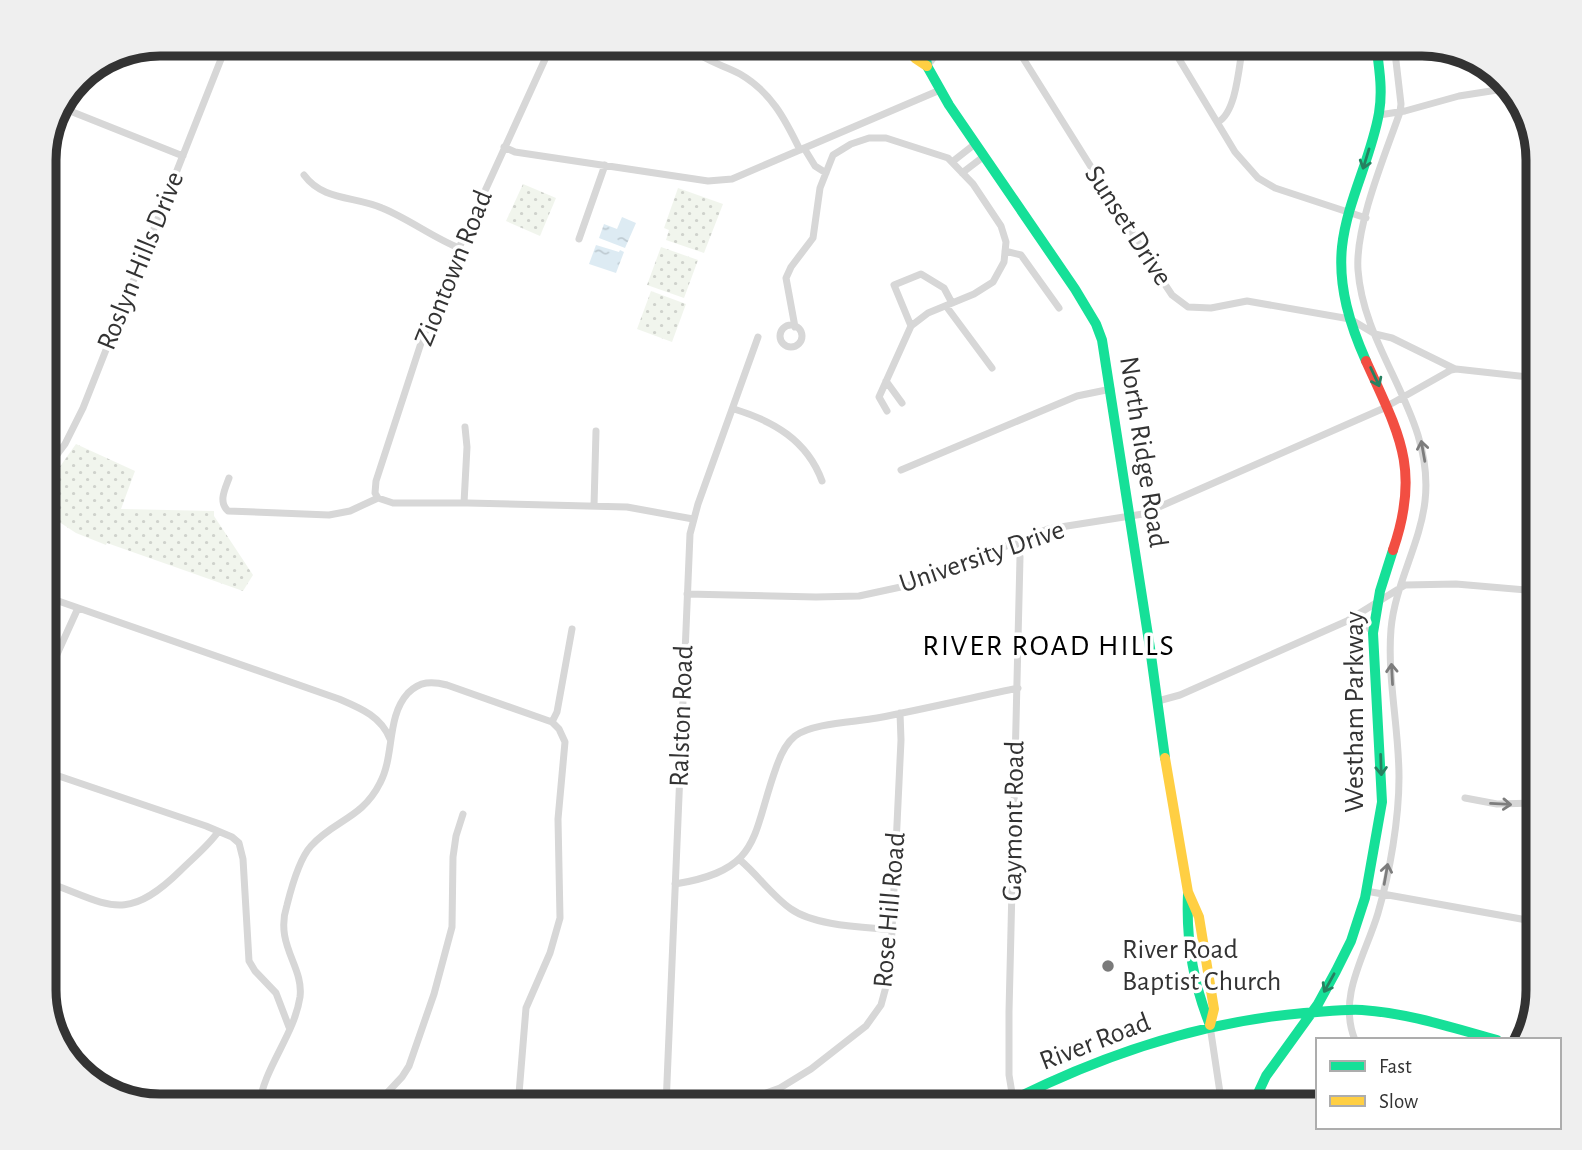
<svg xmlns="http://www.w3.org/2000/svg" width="1582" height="1150" font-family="'Alegreya Sans',sans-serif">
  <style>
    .grass { fill: url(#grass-dots) }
    .water { fill: url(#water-ripples) }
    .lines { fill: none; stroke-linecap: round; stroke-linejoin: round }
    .street { stroke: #d7d7d7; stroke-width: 7 }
    .fast { stroke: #16e098; stroke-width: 10 }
    .slow { stroke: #ffcf43; stroke-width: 10 }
    .jam { stroke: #f24e42; stroke-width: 10 }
    .oneway { stroke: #268160 }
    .oneway2 { stroke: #7d7d7d }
    .poi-dot { fill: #7a7a7a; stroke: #fff; stroke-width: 2.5 }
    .labels { text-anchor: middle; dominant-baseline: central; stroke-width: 7; stroke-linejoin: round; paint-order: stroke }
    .street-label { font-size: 28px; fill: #333; stroke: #fff }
    .poi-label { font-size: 28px; fill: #333; stroke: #fff; text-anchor: start }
    .neighbourhood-label { font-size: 30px; letter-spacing: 2px; fill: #000; stroke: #fff }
    .rim { fill: none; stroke: #333; stroke-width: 9 }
  </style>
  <defs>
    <pattern id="grass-dots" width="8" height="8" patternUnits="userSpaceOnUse" patternTransform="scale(1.75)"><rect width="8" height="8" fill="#f1f5ed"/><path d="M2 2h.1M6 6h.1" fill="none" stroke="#cfd2cc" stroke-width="1.8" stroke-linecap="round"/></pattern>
    <pattern id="water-ripples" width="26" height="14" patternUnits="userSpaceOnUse" patternTransform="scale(1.75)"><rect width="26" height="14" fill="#ddebf3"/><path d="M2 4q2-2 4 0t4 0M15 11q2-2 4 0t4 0" fill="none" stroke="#becad1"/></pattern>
  </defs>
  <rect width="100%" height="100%" fill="#fff"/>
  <path class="grass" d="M523,184L556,198L540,236L506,221Z
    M678,188L723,204L704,253L666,240L669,230L664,228Z
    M661,247L698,260L684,298L647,285Z
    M651,291L686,304L672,342L637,329Z
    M76,444L135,471L121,509L214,511V516L253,575L243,591L107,543L106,545L76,533L44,512V489Z"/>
  <path class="water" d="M622,217L636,223L625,248L599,238L604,224L617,229Z
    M596,245L619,252L620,250L624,252L616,273L589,264Z"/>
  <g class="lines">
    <path class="street" d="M689,44C701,61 722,64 740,74C771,92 785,119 800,150
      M1004,44L1016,47
      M1170,44L1235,152L1258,178L1275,188L1366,218
      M1016,47L1158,274L1172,295L1188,307L1211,308L1247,301L1350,319L1375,334L1392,338L1455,369
      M927,66L935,56L957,44
      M65,109L183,156
      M1379,115L1405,111L1459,96L1510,88
      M1218,122C1237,112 1239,64 1243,44
      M504,147L515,152L708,181L732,179L940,90
      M804,148L815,166L826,173
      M952,162L975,144
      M962,173L983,157
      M304,175C323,201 355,196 382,208C409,219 432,237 459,248
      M579,239L605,165
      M1005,251L1021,255L1059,308
      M946,306L992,368
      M780 336a11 11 0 1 1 22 0a11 11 0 1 1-22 0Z
      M911,326L894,285L921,274L944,288L952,303
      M795,327L786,278L791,267L813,238L820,188L833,155L851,144L869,138H886L948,158L973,184L1001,226L1006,242L1004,262L993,282L974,294L928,313L911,326L879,397L887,411
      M886,381L902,403
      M734,409C773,421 807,440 822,481
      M901,470L1077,396L1111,389
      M44,472L65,444L83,408L227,44
      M229,478C225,489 218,502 228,511L329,515L350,511L378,498
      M378,498L375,493L376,481L422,340L453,261L552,44
      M378,498L393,503H468L627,507L693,519
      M464,503L467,447L465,427
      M594,506L596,431
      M687,594L816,597L859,596L910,585L1048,529L1143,514L1382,409L1451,370L1456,369L1538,378
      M44,596L339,699C360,708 381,716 390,739
      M1353,618L1373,631
      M44,683L78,608
      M1158,701L1180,695L1347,621L1405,585L1456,584L1538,591
      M552,722L557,712L572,629
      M44,771L206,826L232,837L239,843L243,859L249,961L255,971L276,993L289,1027
      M1465,798L1497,804L1538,803
      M740,860C758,875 772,896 791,909C815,926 864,927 893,930
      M44,881C107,903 124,926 180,871C193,858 208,846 218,832
      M675,884C762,870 751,837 776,768C780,756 785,744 795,736C812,723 856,722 877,718C924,709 971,698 1018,688
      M1366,891L1538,922
      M1210,1026L1222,1106
      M1355,1040C1337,996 1366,954 1378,913C1390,872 1399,819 1399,777C1399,728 1387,678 1391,629C1395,584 1420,545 1425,501C1435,416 1364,353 1358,270C1355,226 1385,155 1400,112L1401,104L1394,44
      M1013,1099L1009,1075V1012L1020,557L1016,542
      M259,1106C264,1067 294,1036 300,997C304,966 274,945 287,905C291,889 300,858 311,846C334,820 362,819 380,783C395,755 386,717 408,693C420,681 432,681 447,685L552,722L559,729L565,742L558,819L560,918L550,953L526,1008L518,1106
      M369,1106L387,1093L402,1077L409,1066L434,994L452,927L453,857L456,836L463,814
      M666,1106L690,534L698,504L758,337
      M730,1106L780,1088L811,1069L866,1026L881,1005L890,972L901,740L900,713"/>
    <path class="fast" d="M919,44L926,57L927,66L949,105L1075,289L1096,324L1102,340L1150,648L1165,758
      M1366,361C1350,325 1338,287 1342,247C1347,201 1371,159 1379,113C1383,90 1379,67 1376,44
      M1188,894C1186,939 1193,983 1210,1025
      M1001,1106C1096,1057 1197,1022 1304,1013C1323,1012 1343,1009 1362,1010C1408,1013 1453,1028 1497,1040
      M1252,1106L1266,1076L1318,1004L1336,971L1351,941L1365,898L1382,802L1373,633L1380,591L1393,550"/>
    <path class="slow" d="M904,44L915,58L927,66
      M1165,758L1188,892L1199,917L1214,1009L1210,1025"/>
    <path class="jam" d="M1366,361C1399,434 1421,469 1393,550"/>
  </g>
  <defs><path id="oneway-shaft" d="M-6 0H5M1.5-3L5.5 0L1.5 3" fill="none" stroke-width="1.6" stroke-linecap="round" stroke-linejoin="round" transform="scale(1.75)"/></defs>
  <g class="oneway">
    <use href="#oneway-shaft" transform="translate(1366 159) rotate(107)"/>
    <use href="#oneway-shaft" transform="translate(1375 377) rotate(65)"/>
    <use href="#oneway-shaft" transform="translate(1381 765) rotate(88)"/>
    <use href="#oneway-shaft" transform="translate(1329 983) rotate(119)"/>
  </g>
  <g class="oneway2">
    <use href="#oneway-shaft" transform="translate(1423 451) rotate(-100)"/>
    <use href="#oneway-shaft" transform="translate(1392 674) rotate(-93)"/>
    <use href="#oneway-shaft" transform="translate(1501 804) rotate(3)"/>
    <use href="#oneway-shaft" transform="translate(1386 874) rotate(-80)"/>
  </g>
  <circle class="poi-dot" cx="1108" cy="966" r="7"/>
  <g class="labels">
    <g class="street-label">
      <text transform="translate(1128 226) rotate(57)">Sunset Drive</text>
      <text transform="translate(141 261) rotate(-68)">Roslyn Hills Drive</text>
      <text transform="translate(454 268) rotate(-68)">Ziontown Road</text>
      <text transform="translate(1143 452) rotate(81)">North Ridge Road</text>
      <text transform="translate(982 557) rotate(-19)">University Drive</text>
      <text transform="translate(1355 712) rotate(-90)">Westham Parkway</text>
      <text transform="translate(682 716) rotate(-88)">Ralston Road</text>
      <text transform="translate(1014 821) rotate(-89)">Gaymont Road</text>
      <text transform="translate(890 910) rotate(-85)">Rose Hill Road</text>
      <text transform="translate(1095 1042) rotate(-21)">River Road</text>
    </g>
    <g class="poi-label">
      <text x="1122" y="950">River Road<tspan x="1122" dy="32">Baptist Church</tspan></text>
    </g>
    <g class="neighbourhood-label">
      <text x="1049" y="646">RIVER ROAD HILLS</text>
    </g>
  </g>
  <path d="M0 0H1582V1150H0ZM160 56H1422A104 104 0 0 1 1526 160V990A104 104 0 0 1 1422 1094H160A104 104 0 0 1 56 990V160A104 104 0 0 1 160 56Z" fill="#efefef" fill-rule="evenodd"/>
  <path class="rim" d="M160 56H1422A104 104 0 0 1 1526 160V990A104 104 0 0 1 1422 1094H160A104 104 0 0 1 56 990V160A104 104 0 0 1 160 56Z"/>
  <rect x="1316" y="1038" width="245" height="91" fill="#ffffff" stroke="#adadad" stroke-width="2"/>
  <rect x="1330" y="1061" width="35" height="10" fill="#16e098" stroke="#adadad" stroke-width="2"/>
  <text x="1379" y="1073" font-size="21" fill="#333333">Fast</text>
  <rect x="1330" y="1096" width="35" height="10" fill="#ffcf43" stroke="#adadad" stroke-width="2"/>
  <text x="1379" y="1108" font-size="21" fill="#333333">Slow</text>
</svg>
